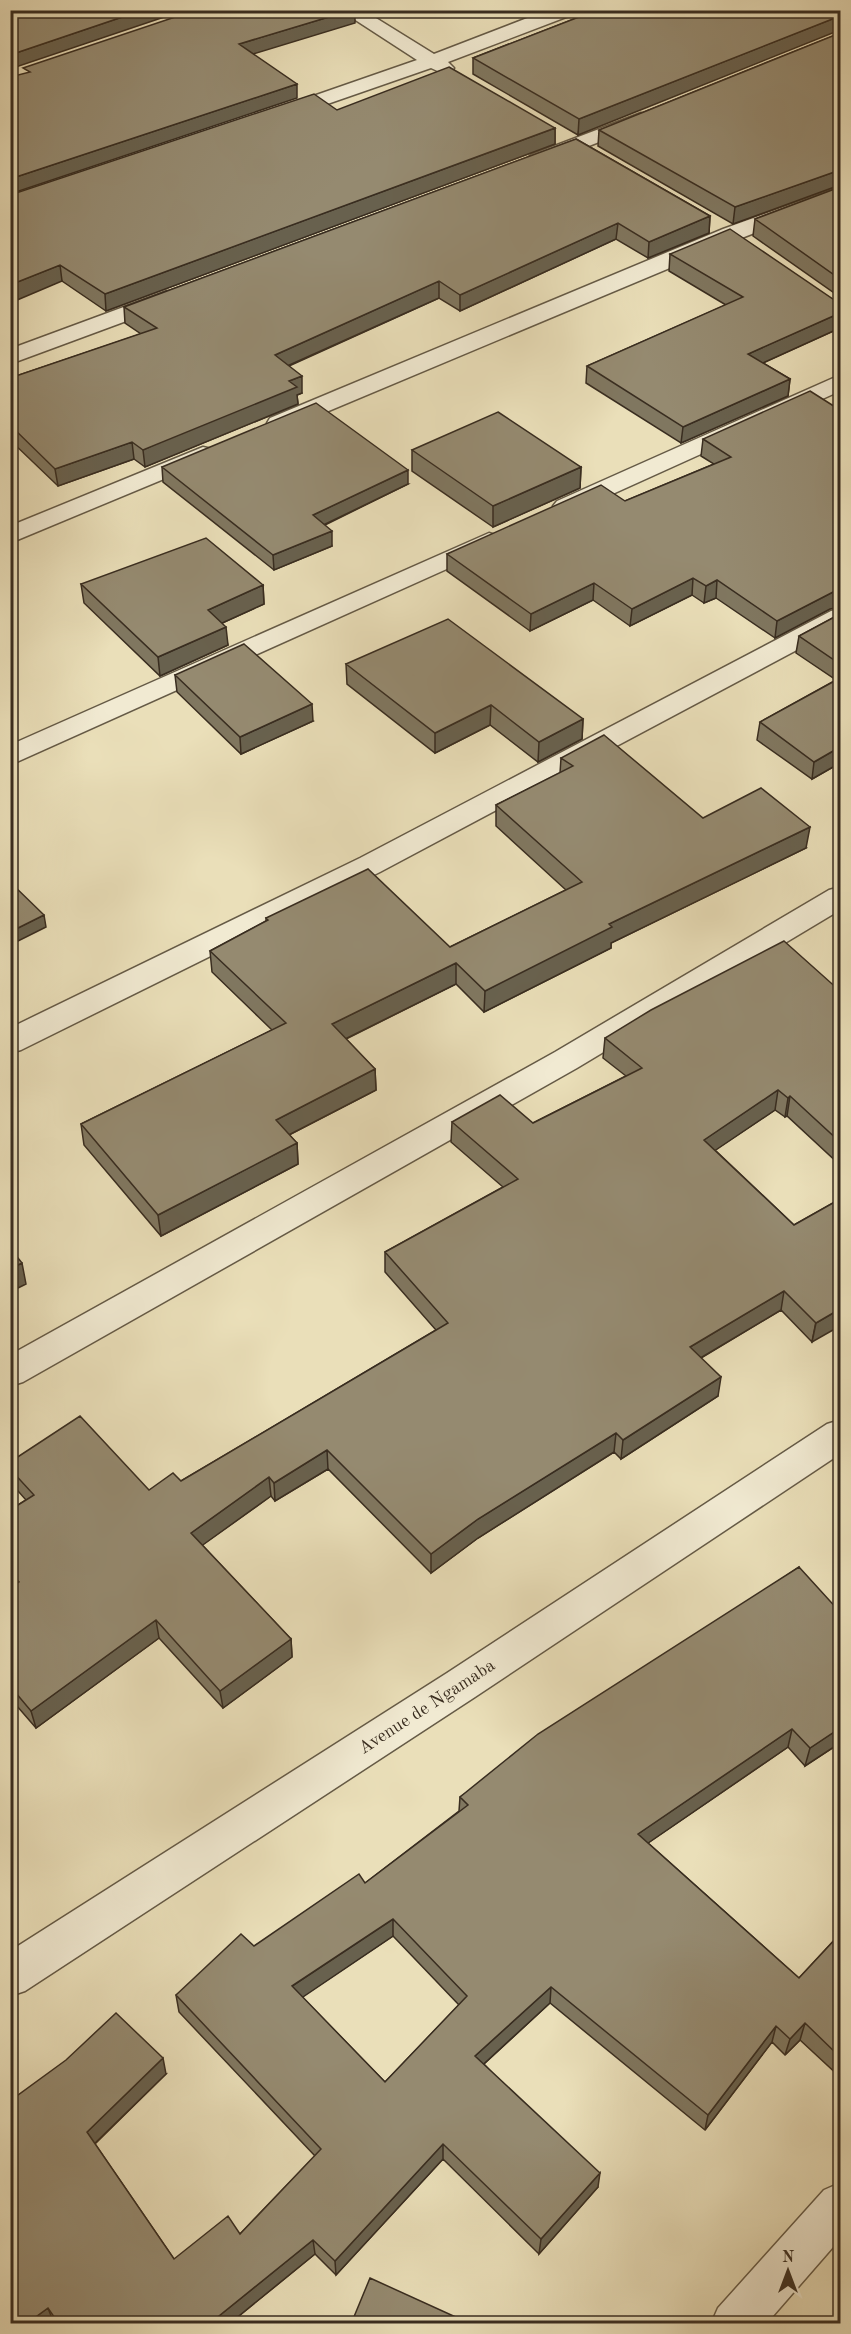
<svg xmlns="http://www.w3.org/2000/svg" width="851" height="2334" font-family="'Old Standard TT',serif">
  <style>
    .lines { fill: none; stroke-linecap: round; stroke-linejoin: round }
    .minor-casing { stroke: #655a46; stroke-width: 3 }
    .minor { fill: #f1ead2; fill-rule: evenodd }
    .wall { fill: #807760; stroke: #392d20; stroke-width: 1.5; fill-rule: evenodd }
    .shaded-wall { fill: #68614e; stroke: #392d20; stroke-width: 1.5 }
    .building { fill: #958a70; stroke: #392d20; stroke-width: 1.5; fill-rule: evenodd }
    .labels { text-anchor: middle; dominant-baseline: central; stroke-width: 5; stroke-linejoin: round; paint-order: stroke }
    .street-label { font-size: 18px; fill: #392d20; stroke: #f1ead2 }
  </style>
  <rect width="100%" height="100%" fill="#eadfb9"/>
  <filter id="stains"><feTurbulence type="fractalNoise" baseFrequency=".00333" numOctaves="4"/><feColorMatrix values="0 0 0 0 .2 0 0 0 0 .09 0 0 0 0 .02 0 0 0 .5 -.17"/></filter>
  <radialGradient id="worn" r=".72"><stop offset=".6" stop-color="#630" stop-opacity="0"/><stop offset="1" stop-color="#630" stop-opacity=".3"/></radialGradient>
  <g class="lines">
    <defs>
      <path id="minor" d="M340,10H363L434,54L548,10H576L574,14L448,62L454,68L451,72L444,74L431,68L287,118L280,120L273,118L270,114L273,110L417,60Z
        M641,113L648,115L651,119L648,123L545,163L538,165L531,163L527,159L531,155Z
        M840,187V200L739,239L288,428L279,430L270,428L267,423L270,418L723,229Z
        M167,291L175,293L178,298L175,303L10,364V349Z
        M840,375V391L575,511L566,514L557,511L553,506L557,501Z
        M203,447L212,449L215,454L212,459L10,543V526Z
        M489,533L498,536L502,541L498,546L10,765V745Z
        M840,609V627L380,872L21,1050L10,1053V1028L360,858L831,611Z
        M840,887V910L577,1068L23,1382L10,1386V1355L555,1052L829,890Z
        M840,1420V1454L475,1697L25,1991L10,1996V1951L447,1673L827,1424Z
        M840,2183V2239L766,2324H711L718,2308L824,2190Z"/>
    </defs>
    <use href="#minor" class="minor-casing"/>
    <use href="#minor" class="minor"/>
  </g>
  <path class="wall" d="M368,10H398L378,17Z
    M597,10L578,135L473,74V58Z
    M840,33V185L733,224L598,146L599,130Z
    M337,110L555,128V144L106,311L62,281L10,195Z
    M576,139L710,216L709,233L648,258L616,239L460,311L439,298L289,366L302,393L297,395L298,404L145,467L134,459L58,486L10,440V378L141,334L125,323L124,307Z
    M840,187V297L753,236L755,219Z
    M670,254L833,299L840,328L763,363L790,379L788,396L681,443L586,383L587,366L726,305L669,271Z
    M840,410L830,609L775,638L716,598L704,603L692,595L630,626L593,600L530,631L447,571V554L625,501L714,464L701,456L703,439Z
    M412,450L581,467L580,488L493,527L412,471Z
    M162,467L408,484L325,525L332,546L274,570L163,482Z
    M81,584L263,585L264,604L222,623L228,645L160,676L84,603Z
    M840,614V763L812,779L757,740L760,722L836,680L796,653L799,636Z
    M346,664L583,719L582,739L538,762L490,725L435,753L347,684Z
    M175,675L313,721L241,754L177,692Z
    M561,758L703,818L806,848L611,943V948L484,1012L456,984L346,1039L375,1069L376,1090L289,1135L297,1143L298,1164L161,1236L84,1145L81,1124L272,1030L212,972L210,951L266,921V918L450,947L566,890L496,826V805L560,773Z
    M840,991V1165L787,1116L785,1117L775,1110L715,1150L794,1225L840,1199L812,1342L781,1310L701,1358L718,1396L621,1459L614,1452L478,1538L431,1573L328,1469L275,1501L271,1496L202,1545L291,1639L292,1657L223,1708L159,1638L36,1728L10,1698V1588L12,1587L10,1586V1510L26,1500L11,1483L10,1462L149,1490L181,1481L436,1330L385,1272V1252L503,1187L451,1142L452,1122L533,1123L626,1076L603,1058L605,1038Z
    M799,1567L840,1743L805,1766L788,1747L648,1843L799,1978L840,1934V2077L800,2040L785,2055L772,2042L705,2130L550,2003L484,2064L598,2187L539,2254L443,2159L336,2275L315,2254L229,2324H55L53,2321L50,2324L10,2101L166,2074L95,2144L174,2259L240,2234L315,2156L179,2012L176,1995L254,1946L365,1883L459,1811L460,1797ZM393,1936L459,2005L385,2082L302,1997Z"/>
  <path class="shaded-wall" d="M143,10H185L10,69V55Z
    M352,10H355V23L240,58L239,44Z
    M378,10H398L378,17Z
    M840,16V30L578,135L579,119Z
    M297,84V98L10,194V179Z
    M555,128V144L106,311L105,294Z
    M840,170V185L733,224L735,207Z
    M710,216L709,233L648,258L649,242Z
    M618,223L616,239L460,311V295Z
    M60,265L62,281L10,303V285Z
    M439,281V298L276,371L275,355Z
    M840,313V328L747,370L748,354Z
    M302,376V393L297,395L298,404L145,467L143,450L289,381Z
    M790,379L788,396L681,443L683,427Z
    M132,442L134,459L58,486L55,469Z
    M581,467L580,488L493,527V506Z
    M408,470V484L313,530V515Z
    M332,531V546L274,570L273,555Z
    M693,578L692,595L630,626L632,609Z
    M717,580L716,598L704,603L706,586Z
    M594,583L593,600L530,631L531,614Z
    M263,585L264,604L209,629L208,610Z
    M840,591V607L830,609L775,638L777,621L833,592Z
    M226,627L228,645L160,676L158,657Z
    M312,704L313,721L241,754L240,737Z
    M491,705L490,725L435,753V733Z
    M583,719L582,739L538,762L539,742Z
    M840,747V763L812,779L814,762Z
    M810,827L806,848L611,943V948L484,1012L485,991L609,924Z
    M44,915L46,927L10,945V932Z
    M456,963V984L333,1045L332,1024Z
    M375,1069L376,1090L277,1141L276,1120Z
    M778,1090L775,1110L701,1160L704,1140Z
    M790,1096L787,1116L785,1117L788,1098Z
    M297,1143L298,1164L161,1236L158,1215Z
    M22,1263L26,1284L10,1292V1269Z
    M784,1291L781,1310L687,1366L690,1347Z
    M840,1309V1326L812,1342L816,1323Z
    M721,1377L718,1396L621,1459L623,1440Z
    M616,1433L614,1452L478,1538L431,1573V1554L478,1519Z
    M327,1450L328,1469L275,1501L274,1483Z
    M269,1477L271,1496L193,1552L191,1533Z
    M156,1620L159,1638L36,1728L31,1711Z
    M291,1639L292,1657L223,1708L220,1691Z
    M840,1728V1743L805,1766L810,1748Z
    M792,1729L788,1747L635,1852L638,1834Z
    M393,1919V1936L294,2003L292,1986Z
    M551,1987L550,2003L475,2072V2056Z
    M805,2023L800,2040L785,2055L790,2039Z
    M776,2026L772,2042L705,2130L708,2115Z
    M163,2058L166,2074L91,2147L87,2132Z
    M443,2144V2159L336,2275L335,2261Z
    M600,2173L598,2187L539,2254L541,2239Z
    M313,2240L315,2254L229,2324H209Z
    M48,2308L53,2321L50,2324H26Z"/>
  <path class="building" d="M10,10H143L10,55Z
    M196,10H352L239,44L297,84L10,179V77L30,72L23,68Z
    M597,10H840V16L579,119L473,58Z
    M840,33V170L735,207L599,130Z
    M449,67L555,128L105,294L60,265L10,285V195L314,94L337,110Z
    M576,139L710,216L649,242L618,223L460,295L439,281L275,355L302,376L289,381L297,387L143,450L132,442L55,469L10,425V378L157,328L124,307Z
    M840,187V279L755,219Z
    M730,229L833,299L840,301V313L748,354L790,379L683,427L587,366L743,297L670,254Z
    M810,391L840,410V591L833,592L777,621L717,580L706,586L693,578L632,609L594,583L531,614L447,554L601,485L625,501L731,457L703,439Z
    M316,403L408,470L313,515L332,531L273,555L162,467Z
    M498,412L581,467L493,506L412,450Z
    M206,538L263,585L208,610L226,627L158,657L81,584Z
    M840,614V664L799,636Z
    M448,619L583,719L539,742L491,705L435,733L346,664Z
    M244,644L312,704L240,737L175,675Z
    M840,678V747L814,762L760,722Z
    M604,735L703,818L761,788L810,827L609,924L612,927L485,991L456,963L332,1024L375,1069L276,1120L297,1143L158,1215L81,1124L286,1023L210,951L268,920L266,918L368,869L450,947L582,882L496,805L573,766L561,758Z
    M10,882L44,915L10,932Z
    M784,941L840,991V1142L790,1096L788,1098L778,1090L704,1140L794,1225L840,1199V1309L816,1323L784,1291L690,1347L721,1377L623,1440L616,1433L478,1519L431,1554L327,1450L274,1483L269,1477L191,1533L291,1639L220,1691L156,1620L31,1711L10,1686V1588L19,1582L10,1573V1510L34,1495L10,1469V1462L80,1416L149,1490L173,1473L181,1481L448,1323L385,1252L518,1179L452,1122L500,1095L533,1123L642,1068L605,1038L651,1010Z
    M10,1248L22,1263L10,1269Z
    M799,1567L840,1612V1728L810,1748L792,1729L638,1834L799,1978L840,1934V2057L805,2023L790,2039L776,2026L708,2115L551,1987L475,2056L600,2173L541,2239L443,2144L335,2261L313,2240L209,2324H59L48,2308L26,2324H10V2101L66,2060L116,2013L163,2058L87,2132L174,2259L228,2216L240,2234L321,2149L176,1995L241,1934L254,1946L359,1874L365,1883L468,1805L460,1797L538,1734ZM393,1919L467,1996L385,2082L292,1986Z
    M370,2278L471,2324H351Z"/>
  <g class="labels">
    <g class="street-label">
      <text transform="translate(427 1707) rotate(-33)">Avenue de Ngamaba</text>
    </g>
  </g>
  <rect width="851" height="2334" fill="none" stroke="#eadfb9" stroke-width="36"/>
  <rect x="12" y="12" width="827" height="2310" fill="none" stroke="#392d20" stroke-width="3"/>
  <rect x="18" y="18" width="815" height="2298" fill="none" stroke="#392d20" stroke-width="1.5"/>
  <g transform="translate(788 2271)" stroke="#f1ead2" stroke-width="4.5" paint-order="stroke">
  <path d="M0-4.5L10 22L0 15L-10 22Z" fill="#392d20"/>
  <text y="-9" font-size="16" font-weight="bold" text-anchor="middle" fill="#392d20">N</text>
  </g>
  <rect width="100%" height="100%" filter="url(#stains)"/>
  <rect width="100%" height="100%" fill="url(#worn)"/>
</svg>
